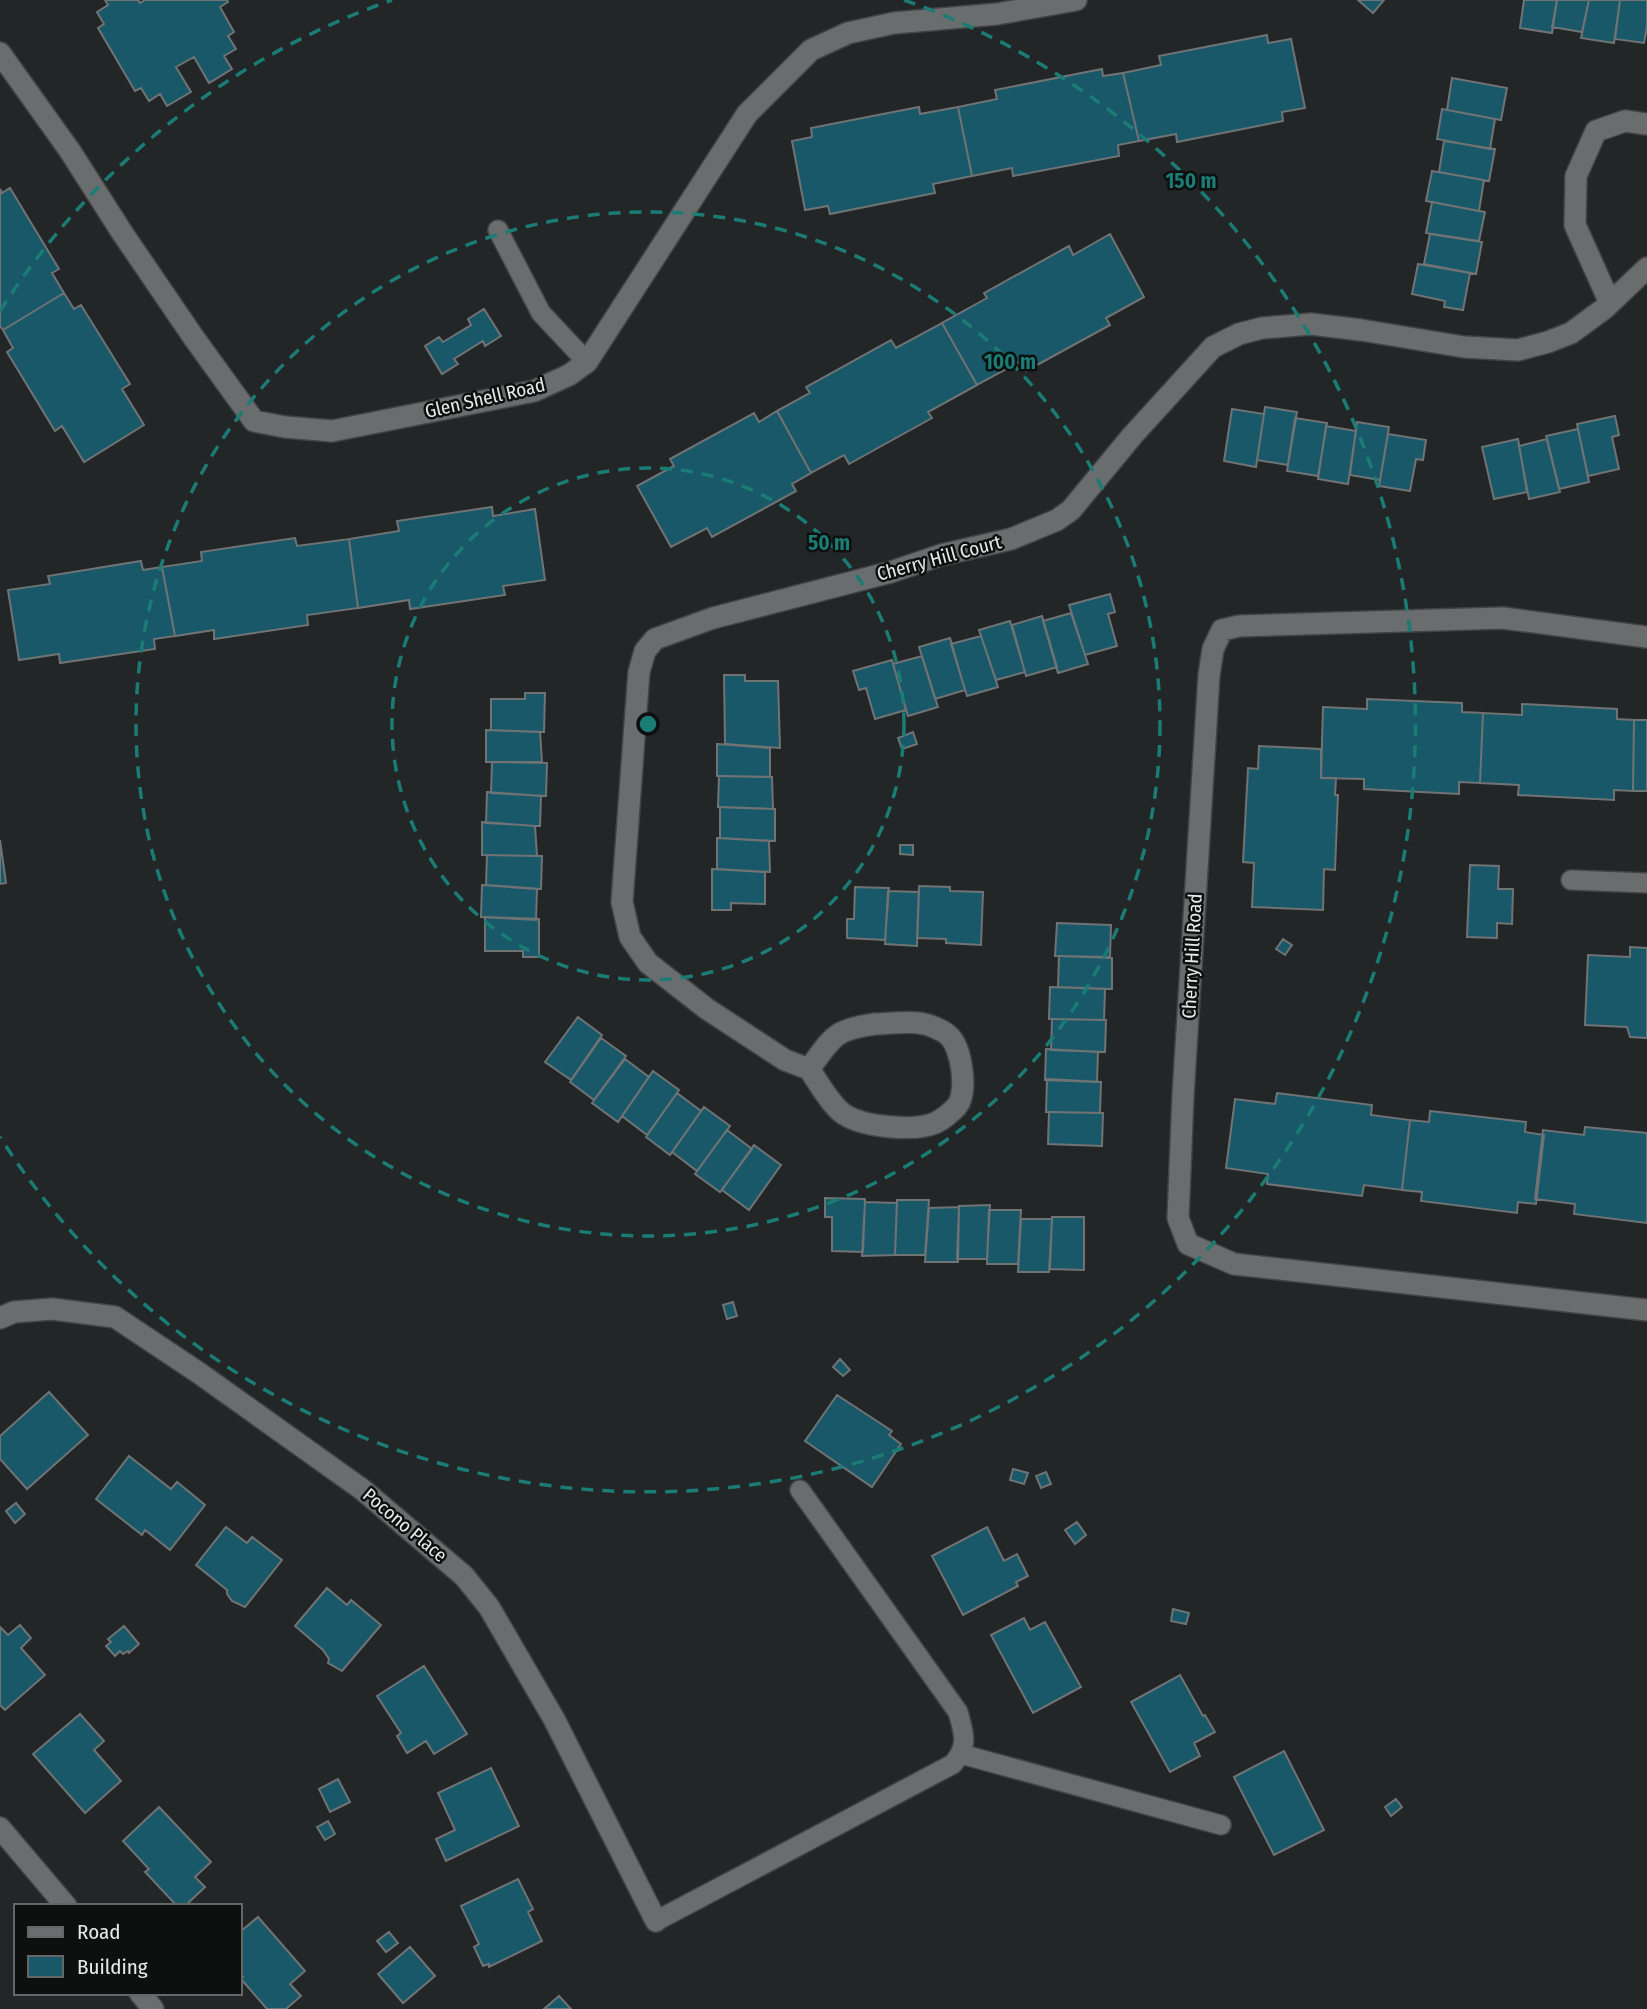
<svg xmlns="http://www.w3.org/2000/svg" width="1647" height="2009" font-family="'Fira Sans Condensed',sans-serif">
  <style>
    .building { fill: #195869; stroke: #707374; stroke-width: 2 }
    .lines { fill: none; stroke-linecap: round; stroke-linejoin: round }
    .lane-casing { stroke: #424444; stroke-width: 22 }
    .street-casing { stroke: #424444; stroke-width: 24 }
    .lane { stroke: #6a6d6e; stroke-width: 19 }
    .street { stroke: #6a6d6e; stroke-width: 21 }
    .ring { fill: none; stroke: #1a7c74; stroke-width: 3.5; stroke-dasharray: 12 9 }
    .labels { text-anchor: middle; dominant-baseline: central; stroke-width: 5; stroke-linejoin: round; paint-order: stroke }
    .street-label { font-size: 19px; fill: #e8eaea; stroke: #0e0f0f }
    .centre { fill: #1a7c74; stroke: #0e0f0f; stroke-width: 3.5 }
    .ring-label { font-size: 21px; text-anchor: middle; font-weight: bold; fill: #1a7c74; stroke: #0e0f0f; stroke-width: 5; stroke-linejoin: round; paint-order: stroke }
  </style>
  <rect width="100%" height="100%" fill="#232627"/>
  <path class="building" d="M105,0H138L140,3L145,0H227L228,2L220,7L234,32L228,36L236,49L224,56L232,69L209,83L194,57L176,67L191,92L167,106L160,94L149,101L141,88L135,91L98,28L104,24L97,12L108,5Z
    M1358,0H1384L1373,13Z
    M1524,0H1557L1552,33L1520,28Z
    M1557,0H1589L1582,32L1552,27Z
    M1589,0H1620L1614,43L1581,38Z
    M1620,0H1647V27L1644,43L1615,39Z
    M1267,35L1268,43L1291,39L1305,108L1282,112L1283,121L1177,142L1176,134L1139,141L1123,73L1161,65L1159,56Z
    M1102,69L1103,76L1123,73L1139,141L1118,145L1119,156L1013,176L1012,168L972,176L958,107L997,99L995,90Z
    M1452,78L1507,88L1501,120L1447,110Z
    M919,107L920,114L958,107L972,176L933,184L935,193L830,214L828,206L805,210L792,141L812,137L811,128Z
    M1442,109L1495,119L1490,149L1437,139Z
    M1444,141L1495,149L1489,181L1439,172Z
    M1432,171L1484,180L1479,211L1426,201Z
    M10,188L59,269L52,273L64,293L3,330L0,326V189L2,193Z
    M1432,202L1485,212L1479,241L1426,233Z
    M1110,234L1144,297L1106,318L1110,325L1026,371L1021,361L977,385L942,323L987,298L984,293L1069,246L1073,255Z
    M1430,234L1482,242L1476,274L1424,264Z
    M1418,264L1470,273L1463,310L1444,307L1445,301L1412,294Z
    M64,293L74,309L81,305L130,384L122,389L144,425L84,462L62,426L55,431L7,352L13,348L3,330Z
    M484,309L501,336L485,346L483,341L454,359L458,364L442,374L425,346L439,337L443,342L471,325L468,319Z
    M942,323L977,385L928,412L932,418L849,464L844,455L811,473L777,411L810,393L806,387L891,340L896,348Z
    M1265,407L1297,412L1288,465L1257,460Z
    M1232,409L1264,414L1256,467L1224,461Z
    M777,411L811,473L792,484L796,491L712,537L707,528L671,547L637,486L674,466L670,459L754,413L759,422Z
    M1615,416L1619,435L1612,437L1619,469L1588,476L1577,424Z
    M1295,418L1327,423L1318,476L1287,471Z
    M1357,422L1389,427L1380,480L1350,475Z
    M1326,426L1356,431L1348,484L1318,479Z
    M1578,429L1589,482L1559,489L1546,436Z
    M1388,434L1426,440L1423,460L1416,459L1410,491L1379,486Z
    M1518,439L1527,492L1494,499L1482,447Z
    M1547,439L1560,492L1529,499L1519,446Z
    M492,507L493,516L535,509L545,580L503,586L505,595L410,609L409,600L358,608L349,539L399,531L397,521Z
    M295,538L297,546L349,539L358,608L307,615L308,625L214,639V630L175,636L162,567L202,561L201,552Z
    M141,561L143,570L162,567L175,636L154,639L155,649L60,663L59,654L19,660L8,590L50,584L48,576Z
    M1110,594L1115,612L1108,614L1117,646L1085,655L1069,605Z
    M1071,613L1088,664L1058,673L1043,621Z
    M1042,616L1057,667L1026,676L1012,625Z
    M1010,621L1025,672L996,680L979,630Z
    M981,636L998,687L967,696L951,644Z
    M950,638L965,690L935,699L919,647Z
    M922,656L938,707L908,716L893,664Z
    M892,660L906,710L875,719L866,688L859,690L853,671Z
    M724,675H745V681H778L780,748L725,744Z
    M525,693H545L544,732L491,730V699H525Z
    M1367,699L1462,703V712L1483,713L1480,783L1459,782V794L1364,789V779L1321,778L1323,707L1367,709Z
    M1522,704L1617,709V719L1634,720L1633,791L1614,790V800L1518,795L1519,785L1480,783L1483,713L1522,715Z
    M1634,720H1647V791H1633Z
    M486,730L540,732L542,762H486Z
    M913,732L917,744L902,749L898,738Z
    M717,744L770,748V777L717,776Z
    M1259,746L1321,749V778H1336L1335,795H1338L1335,870L1324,869L1323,910L1252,907L1254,863L1243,862L1248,768L1258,769Z
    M492,762L547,763L546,796L491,793Z
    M719,776L772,777L773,809L718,807Z
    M487,792L541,796L540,826L486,823Z
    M720,807L775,809V841L720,838Z
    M482,822L535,826L537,856L482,855Z
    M717,838L769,841L770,872L717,869Z
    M0,840L6,883L0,884Z
    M900,845H913V855L900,854Z
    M487,855L542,856L541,889L486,885Z
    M1470,865L1499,866L1498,889H1513L1512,924L1497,923V938L1467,937Z
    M712,869L765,872V904L731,903V910H712Z
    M482,885L537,889L536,920L481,917Z
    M919,886L950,887V891L983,892L981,945L946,943V939L917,938Z
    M855,887L889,888L885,940L847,938V919H854Z
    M888,891L919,892L917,946L885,944Z
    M485,917L539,919V957H523V951H485Z
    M1057,923L1111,925L1110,957L1055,956Z
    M1283,939L1292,945L1285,955L1276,949Z
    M1630,947L1647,948V1038L1630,1037L1627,1027L1585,1025L1588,955L1630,957Z
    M1059,956L1112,958V989L1058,987Z
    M1050,987L1105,989L1104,1020L1049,1019Z
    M578,1017L602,1035L571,1080L545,1062Z
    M1052,1019L1106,1020L1105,1052L1051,1050Z
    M601,1038L626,1056L594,1100L570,1082Z
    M1046,1049L1098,1052L1097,1082L1045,1080Z
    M625,1059L649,1077L618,1122L592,1103Z
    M653,1071L679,1090L647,1135L622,1116Z
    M1047,1079L1101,1082L1100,1113L1046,1112Z
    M677,1093L701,1111L670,1155L646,1137Z
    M1277,1093L1372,1105L1371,1115L1410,1120L1402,1190L1364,1185L1362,1196L1267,1184L1268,1174L1226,1168L1235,1099L1275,1104Z
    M704,1107L730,1126L697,1171L672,1152Z
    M1430,1111L1526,1122L1525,1132L1544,1135L1536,1204L1518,1202L1517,1213L1421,1201L1422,1192L1402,1190L1410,1120L1429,1122Z
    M1049,1112L1103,1113L1102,1146L1048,1144Z
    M1585,1127L1647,1133V1223L1574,1214L1575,1204L1535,1199L1543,1130L1584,1135Z
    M727,1130L752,1149L720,1192L695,1174Z
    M754,1145L781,1165L749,1210L722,1190Z
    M825,1198L865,1199L863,1252L832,1251V1217H825Z
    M897,1200H929L925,1255H895Z
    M865,1202L897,1203L895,1255L862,1256Z
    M990,1205L987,1259H957L959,1206Z
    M959,1207L958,1262H925L929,1208Z
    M989,1210H1021L1018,1264H987Z
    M1052,1217H1084V1270L1050,1269Z
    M1021,1219H1052L1049,1272H1018Z
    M733,1302L737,1316L727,1319L723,1305Z
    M840,1359L850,1370L843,1376L833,1367Z
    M49,1392L88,1435L27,1489L0,1459V1436Z
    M837,1395L892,1431L889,1435L901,1444L872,1487L805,1441Z
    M129,1456L171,1489L177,1482L205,1505L170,1550L145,1530L142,1535L96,1499Z
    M1013,1469L1028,1473L1024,1484L1010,1480Z
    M1046,1472L1051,1484L1041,1488L1036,1476Z
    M16,1503L25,1514L15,1523L6,1511Z
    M1077,1522L1086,1535L1075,1544L1065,1530Z
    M226,1527L247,1543L252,1537L282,1560L245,1607L232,1601L227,1594V1590L196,1565Z
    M987,1527L1004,1561L1017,1554L1028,1576L1016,1582L1018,1586L963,1615L932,1556Z
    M327,1588L347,1605L351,1600L381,1625L342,1671L328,1663L329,1659L323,1650L295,1626Z
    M1173,1609L1189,1613L1186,1624L1171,1621Z
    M1024,1618L1030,1630L1045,1622L1081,1687L1033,1713L991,1635Z
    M20,1625L31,1638L21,1648L45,1675L5,1710L0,1705V1627L8,1635Z
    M124,1626L139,1644L129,1653L128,1651L123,1654L120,1651L115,1656L106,1646L111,1642L108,1639Z
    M424,1666L467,1734L434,1754L426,1741L407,1753L397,1736L401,1733L377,1696Z
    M1180,1675L1203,1716L1205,1715L1215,1732L1194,1743L1200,1756L1170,1772L1131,1702Z
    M80,1714L104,1741L94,1750L121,1781L85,1813L33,1754Z
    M1284,1751L1324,1830L1274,1855L1234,1777Z
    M491,1768L519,1826L446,1861L436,1839L455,1830L438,1793Z
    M338,1779L350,1802L330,1812L319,1789Z
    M1396,1799L1402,1807L1391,1816L1385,1807Z
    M159,1807L211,1862L195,1877L205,1887L185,1906H177L145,1872L149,1869L123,1841Z
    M328,1821L335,1834L325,1840L317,1827Z
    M518,1879L533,1909L528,1912L542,1941L489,1967V1964L483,1966L474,1947L479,1944L461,1906Z
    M258,1917L305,1971L290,1984L301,1996L286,2009H267L241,1979L243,1977L240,1973V1932Z
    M389,1932L398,1943L386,1952L377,1941Z
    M410,1947L435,1976L403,2003L378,1974Z
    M559,1996L571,2009H544Z"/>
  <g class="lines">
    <defs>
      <path id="lane" d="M498,230L541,313L587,362
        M1571,880L1647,883
        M961,1754L1221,1825
        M656,1921L953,1764C969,1745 964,1734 958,1712L800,1490"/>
      <path id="street" d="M0,53L70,151L123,234L194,338L254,421L285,427L332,431L534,391L569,375L587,362L747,114L811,50L848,33L894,23L997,14L1076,0
        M1610,303L1575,225L1576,176L1596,131L1625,121L1647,124
        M1647,637L1503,618L1239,626L1222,630L1213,649L1209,675L1183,1096L1178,1218L1188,1244L1234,1264L1647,1310
        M875,1024C890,1024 909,1020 924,1024C930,1025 944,1031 948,1035C962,1047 968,1092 957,1106C952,1112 942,1120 935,1123C914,1132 859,1127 841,1112C828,1101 819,1083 809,1069C834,1036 833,1030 875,1024Z
        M809,1069L785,1060L707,1009L648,963L630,937L622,902L636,711L639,672L645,651L655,639L713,618L891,572L941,555L1011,539L1057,520L1071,510L1132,436L1213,347L1239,334L1262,328L1311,324L1361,330L1464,347L1518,350L1548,342L1571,333L1605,308L1647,268
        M0,1318L14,1312L52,1309L115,1317L199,1373L363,1490L464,1576L489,1607L554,1719L656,1921
        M0,1828L66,1906
        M140,1993L153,2009"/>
    </defs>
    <use href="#lane" class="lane-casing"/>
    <use href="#street" class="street-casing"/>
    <use href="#lane" class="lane"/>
    <use href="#street" class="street"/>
  </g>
  <g class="ring">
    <circle cx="648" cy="724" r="256"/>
    <circle cx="648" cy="724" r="512"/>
    <path d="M0 311A768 768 0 0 1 392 0M904 0A768 768 0 1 1 0 1137"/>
  </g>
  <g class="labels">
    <g class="street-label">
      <text transform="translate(485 398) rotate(-13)">Glen Shell Road</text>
      <text transform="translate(939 558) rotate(-15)">Cherry Hill Court</text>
      <text transform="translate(1192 956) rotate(-87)">Cherry Hill Road</text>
      <text transform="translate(405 1525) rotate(40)">Pocono Place</text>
    </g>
  </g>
  <circle cx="648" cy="724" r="10" class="centre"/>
  <g class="ring-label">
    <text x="1191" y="188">150 m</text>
    <text x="1010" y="369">100 m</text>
    <text x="829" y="550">50 m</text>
  </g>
  <rect x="14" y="1904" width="228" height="91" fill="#0e0f0f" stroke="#656767" stroke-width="2"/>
  <rect x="28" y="1927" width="35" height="10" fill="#6a6d6e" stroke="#656767" stroke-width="2"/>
  <text x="77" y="1939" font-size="21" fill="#e8eaea">Road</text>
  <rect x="28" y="1956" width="35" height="21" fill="#195869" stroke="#656767" stroke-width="2"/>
  <text x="77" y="1974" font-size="21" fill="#e8eaea">Building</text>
</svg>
